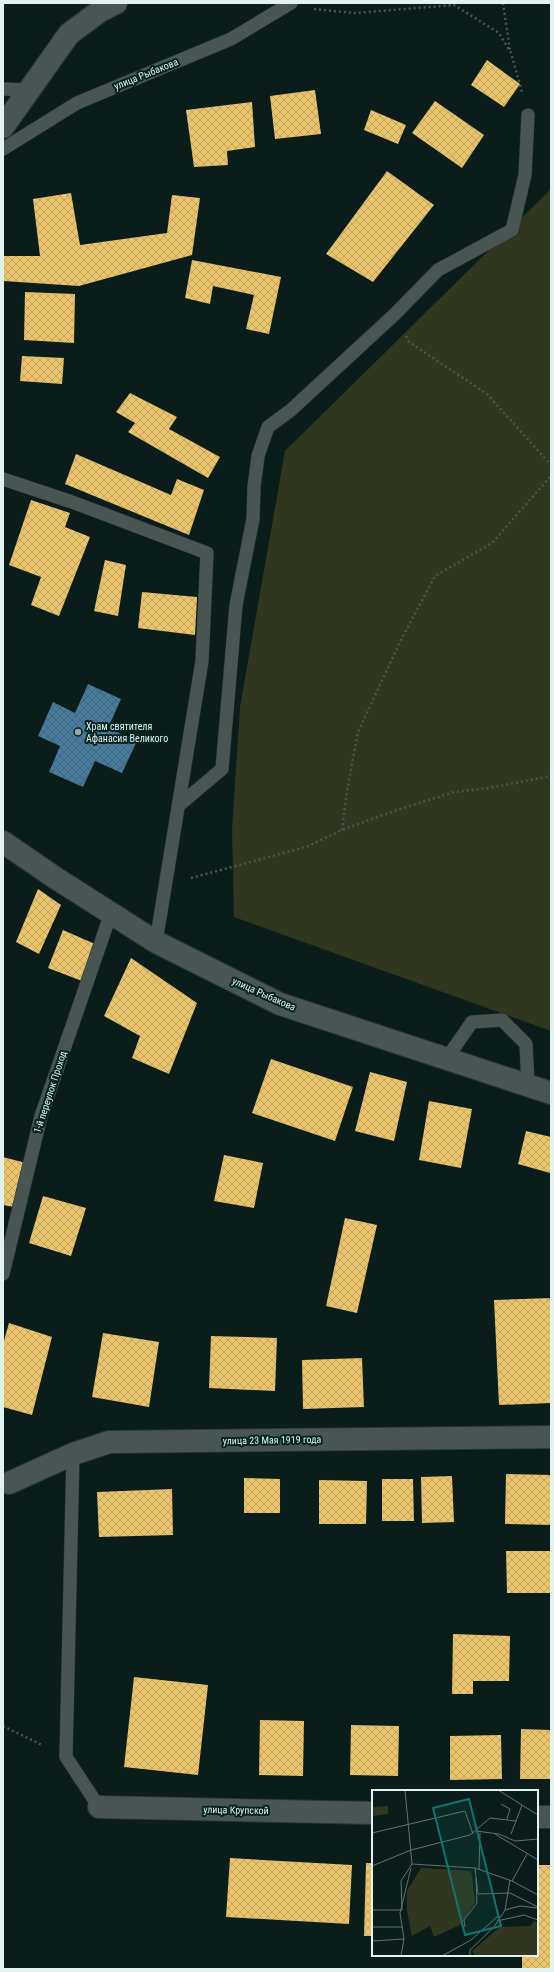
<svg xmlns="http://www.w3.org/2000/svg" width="554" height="1972" font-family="'Roboto Condensed',sans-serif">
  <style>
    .grass { fill: #313620 }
    .homes { fill: url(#homes-cross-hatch) }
    .public { fill: url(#public-cross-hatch) }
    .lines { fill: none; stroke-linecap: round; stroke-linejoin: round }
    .service-casing { stroke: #2a3534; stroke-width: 14 }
    .minor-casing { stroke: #2a3534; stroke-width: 24 }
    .path { stroke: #4a5654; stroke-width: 2.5; stroke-dasharray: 2 3; stroke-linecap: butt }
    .service { stroke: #495553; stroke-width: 13 }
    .minor { stroke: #495553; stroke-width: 22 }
    .poi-dot { fill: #96a7a4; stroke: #042420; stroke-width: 1.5 }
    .labels { text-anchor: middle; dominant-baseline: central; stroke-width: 4; stroke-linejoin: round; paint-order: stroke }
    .street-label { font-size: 10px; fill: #e1f2ef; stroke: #042420 }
    .poi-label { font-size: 10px; fill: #e1f2ef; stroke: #042420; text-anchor: start }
    .inset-road { fill: none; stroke: #61726f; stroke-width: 1 }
    .view { fill: #0f766e; fill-opacity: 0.15; stroke: #0f766e; stroke-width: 2 }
    .inset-edge { fill: none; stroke: #e1f2ef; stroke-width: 2 }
  </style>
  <defs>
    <pattern id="homes-cross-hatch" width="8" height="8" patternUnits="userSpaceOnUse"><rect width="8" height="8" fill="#e9c46a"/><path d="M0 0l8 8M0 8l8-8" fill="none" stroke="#c0a562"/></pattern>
    <pattern id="public-cross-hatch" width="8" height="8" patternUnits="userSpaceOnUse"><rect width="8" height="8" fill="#457b9d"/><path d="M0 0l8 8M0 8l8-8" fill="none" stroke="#456477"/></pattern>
  </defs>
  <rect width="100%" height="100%" fill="#0b1d1a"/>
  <path class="grass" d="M551,189V1031L234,917L232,830L240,707L285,451Z"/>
  <path class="homes" d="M487,60L520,84L504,107L471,85Z
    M315,90L321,134L275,139L270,96Z
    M435,101L484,135L462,168L412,133Z
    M252,102L255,147L227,151L228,165L194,167L186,110Z
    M371,110L406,125L398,144L364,130Z
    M387,171L434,205L373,282L326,254Z
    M71,193L80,245L167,233L172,195L200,198L192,255L79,286L3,281V256H40L33,199Z
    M192,260L281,277L269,334L246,329L254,295L213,286L210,304L185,298Z
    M25,292L75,294L74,343L24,340Z
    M22,356L64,358L62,384L20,381Z
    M130,393L177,417L169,429L220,457L208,478L128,432L135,423L116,412Z
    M76,454L171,495L177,479L204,490L189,535L65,484Z
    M31,500L70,513L65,527L90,537L59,616L31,605L41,577L9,565Z
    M105,560L126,565L118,616L94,611Z
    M142,592L197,597L195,635L138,628Z
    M38,889L61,905L39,954L16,942Z
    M63,930L95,944L82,981L48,968Z
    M131,958L197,1003L169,1074L132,1058L140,1036L104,1016Z
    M271,1059L353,1087L335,1141L252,1113Z
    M370,1072L407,1082L394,1141L355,1131Z
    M429,1101L472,1109L461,1168L419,1160Z
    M526,1131L551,1137L550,1173L518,1164Z
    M224,1155L263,1163L254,1208L214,1201Z
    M3,1157L26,1163L14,1207L3,1205Z
    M43,1196L86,1208L71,1256L29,1243Z
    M345,1218L377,1225L357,1313L326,1306Z
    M551,1298V1403L499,1405L494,1300Z
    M9,1323L52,1337L32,1415L3,1407V1344Z
    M103,1333L159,1342L149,1407L92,1397Z
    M211,1336L277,1338L275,1391L209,1388Z
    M362,1358L364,1407L303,1409L302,1360Z
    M506,1474L551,1475V1525L505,1524Z
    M452,1476L454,1522L422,1523L421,1477Z
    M244,1478L280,1479V1513H244Z
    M382,1479H413L414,1521H382Z
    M319,1480L367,1481L366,1524H319Z
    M172,1489L173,1535L99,1537L97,1492Z
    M506,1551H551V1593H507Z
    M453,1634L510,1636L509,1681H473V1694H452Z
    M134,1677L208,1685L198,1775L124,1767Z
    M260,1720L304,1721L303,1776L259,1775Z
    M351,1725L399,1726L398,1776L350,1775Z
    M521,1729L551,1730V1779H520Z
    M501,1735L502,1779L450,1780V1736Z
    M230,1858L352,1865L349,1924L226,1917Z
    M366,1863H373V1936H364Z
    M537,1865H551V1969H522V1955H537Z"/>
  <path class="public" d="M88,684L121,699L108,728L137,741L122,773L95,761L83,787L49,772L60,746L38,736L53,702L75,713Z"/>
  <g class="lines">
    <defs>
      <path id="service" d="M3,89L28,90
        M3,149L77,103L231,39L291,3
        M3,479L72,502L207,553L202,661L156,942
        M178,806L222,769L236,605L253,519L254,487L258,456L268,427L291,410L395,314L438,270L512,230L525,175L528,115
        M447,1058L472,1022L502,1020L526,1044L528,1085
        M3,1274L41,1116L111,913
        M73,1454L66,1757L99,1807"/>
      <path id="minor" d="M3,127L69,34L100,11L116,3
        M3,842L54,877L156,942L280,1004L551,1093
        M9,1483L73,1454L109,1442L551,1437
        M99,1807L373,1813
        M537,1817H551"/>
    </defs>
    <use href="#service" class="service-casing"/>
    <use href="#minor" class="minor-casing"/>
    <path class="path" d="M503,3L510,50
      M314,9L355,13L454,5L499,33L511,53L522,92
      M406,336L409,342L487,394L551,465
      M342,830L347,791L358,732L401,640L435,576L492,543L551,476
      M191,878L306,847L342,830L397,810L454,792L489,788L551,776
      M3,1726L42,1745"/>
    <use href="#service" class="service"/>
    <use href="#minor" class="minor"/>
  </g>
  <circle class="poi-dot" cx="78" cy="732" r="4"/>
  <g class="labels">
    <g class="street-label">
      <text transform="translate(146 74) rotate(-22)">улица Рыбакова</text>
      <text transform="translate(264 994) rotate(24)">улица Рыбакова</text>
      <text transform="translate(50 1092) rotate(-72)">1-й переулок Проход</text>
      <text transform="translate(272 1440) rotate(-1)">улица 23 Мая 1919 года</text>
      <text transform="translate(236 1810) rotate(1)">улица Крупской</text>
    </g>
    <g class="poi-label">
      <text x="86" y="726">Храм святителя<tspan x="86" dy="12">Афанасия Великого</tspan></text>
    </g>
  </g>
  <g transform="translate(372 1790)">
    <rect width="166" height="166" fill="#0b1d1a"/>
    <path d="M16,16V24L0,26V17ZM49,78L99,81L100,86L103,112L90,134L62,147L58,136L40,146L35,121V101ZM162,131L166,133V166H103L100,161L128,137L158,136Z" fill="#313620"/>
    <path class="inset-road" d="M33,0L40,74M126,0L166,25M129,14L138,19L135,29M104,41L127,44L143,51L166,49M0,43L93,21L101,44M123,44L166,70M139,44L144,31M40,74L103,78L140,91L166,105M0,76L39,60L98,45L118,28L144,31L150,15M103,78L106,104L138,103L166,117M107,79L108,43M140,91L155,64M0,120H30L29,91L40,74M133,120L138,90M125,131L152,125L166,130M0,137H31M93,137L92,130L105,113L104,88M0,151L32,149M29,166L32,149L28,123L39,78M70,166L99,150L126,126M98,166V160L122,137L133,120L148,116L166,118"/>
    <path class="view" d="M97,9L129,136L93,145L61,18Z"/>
    <rect width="166" height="166" class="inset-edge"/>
  </g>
  <rect width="554" height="1972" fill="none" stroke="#e1f2ef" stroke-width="8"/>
</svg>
